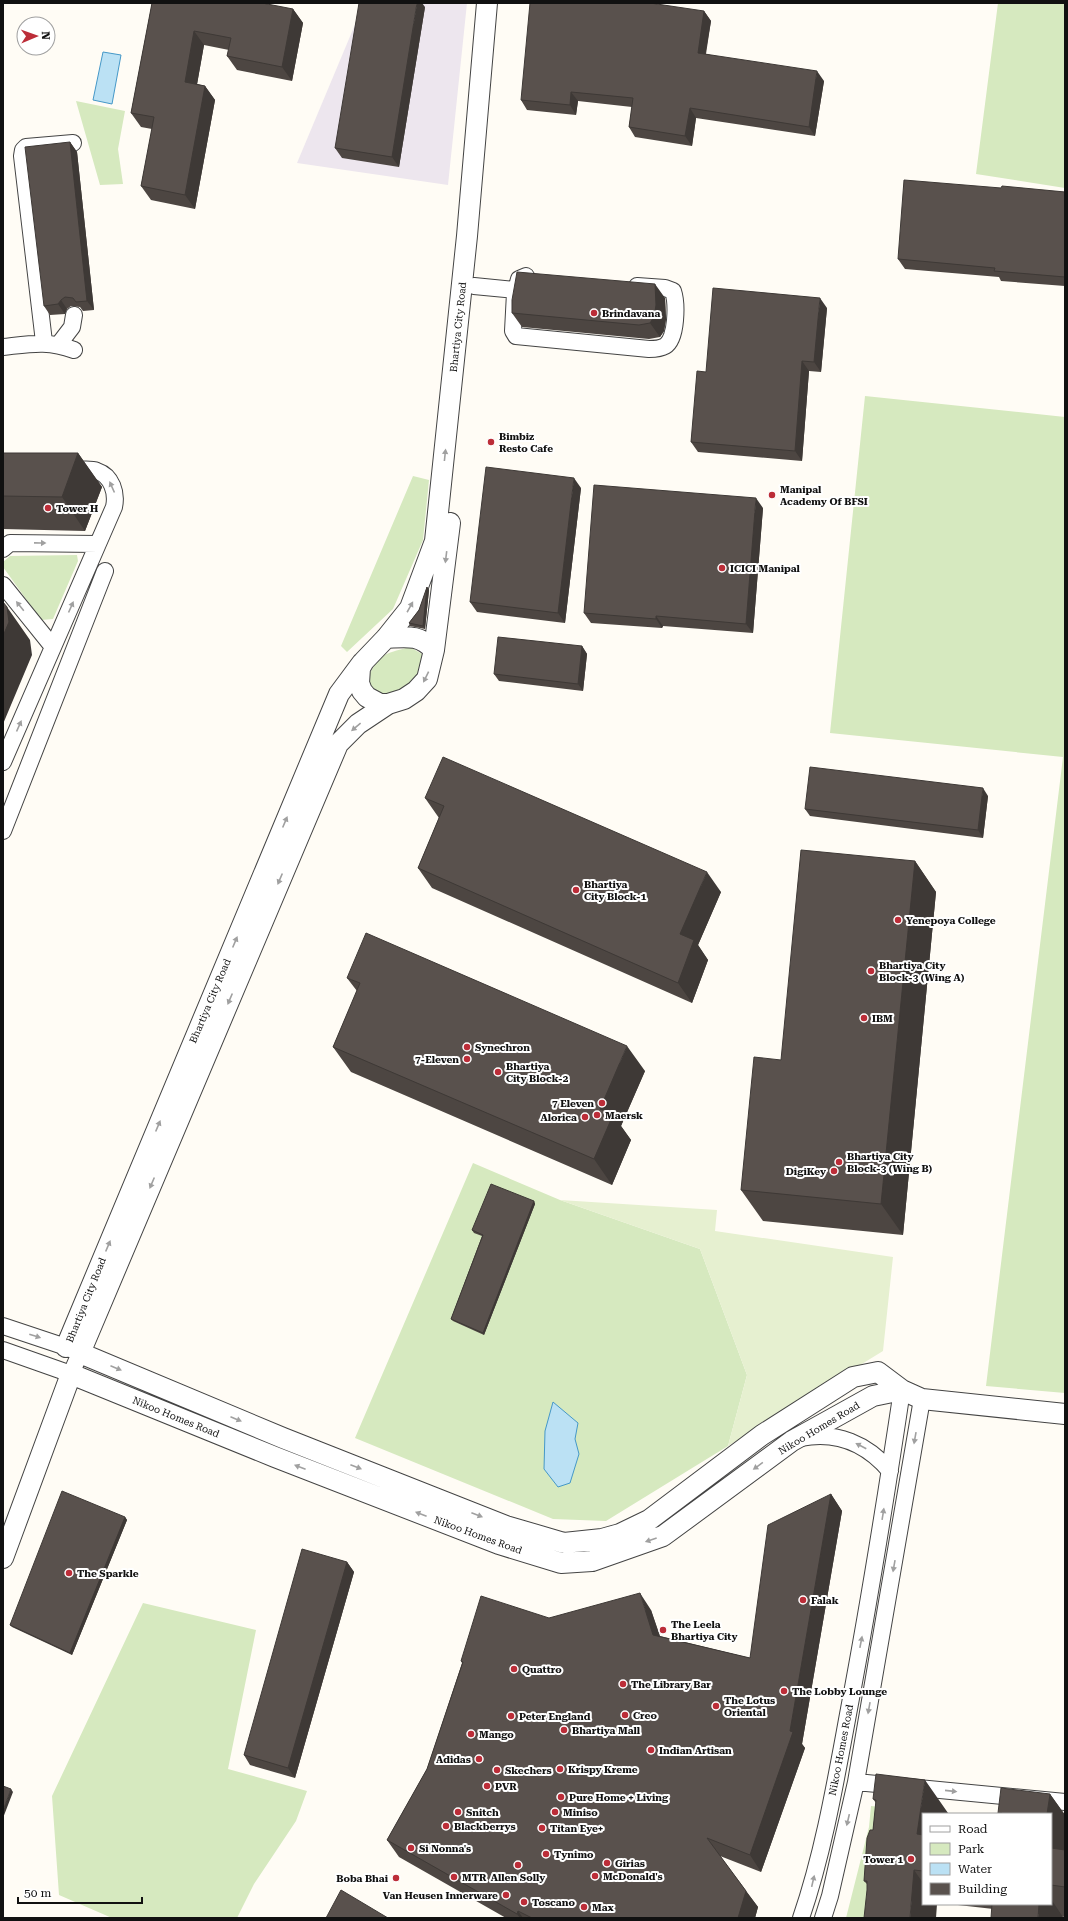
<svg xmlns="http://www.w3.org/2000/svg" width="1068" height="1921" font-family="'Roboto Serif',serif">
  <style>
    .industrial { fill: #ede6ee }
    .green { fill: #d6e9bf }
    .pitch { fill: #e6f0d0 }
    .water { fill: #bbe1f4; stroke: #4598c8 }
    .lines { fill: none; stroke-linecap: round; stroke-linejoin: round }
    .minor-casing { stroke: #444; stroke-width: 18 }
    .tertiary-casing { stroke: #444; stroke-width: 22 }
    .minor { stroke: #fff; stroke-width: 16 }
    .tertiary { stroke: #fff; stroke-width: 20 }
    .wall { fill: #4d4642 }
    .shaded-wall { fill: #3e3936 }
    .building { fill: #59514d; stroke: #3e3936 }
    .oneway { fill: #a0a0a0 }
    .poi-dot { fill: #bc2d38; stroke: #fff; stroke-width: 1.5 }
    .labels { text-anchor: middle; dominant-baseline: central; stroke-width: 4; stroke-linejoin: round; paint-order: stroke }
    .poi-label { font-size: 10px; font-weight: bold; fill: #111; stroke: #fff; text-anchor: start }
    .street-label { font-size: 10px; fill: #111; stroke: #fff }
  </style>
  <rect width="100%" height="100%" fill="#fffcf5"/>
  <path class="industrial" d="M364,3H467L448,185L297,163Z"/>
  <path class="green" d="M998,3H1065V188L976,174Z
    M76,101L125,111L118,149L123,184L100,185Z
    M865,396L1065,417V1393L986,1386L1063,757L830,733Z
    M413,476L429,480L423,540L393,609L347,652L341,646Z
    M77,555L78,561L53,619L41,620L3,567V562L10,556Z
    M410,647L422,654L425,667L409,687L381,697L366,683C377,655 382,654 410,647Z
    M473,1163L560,1200L700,1249L747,1375L728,1446L606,1521L553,1519L355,1438Z
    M143,1603L256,1630L228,1769L307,1791L296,1821L254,1884L237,1918H112L59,1895L52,1796Z
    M871,1806L882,1807L871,1918H846L869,1827Z"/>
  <path class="pitch" d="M560,1200L717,1210L715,1231L893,1257L883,1351L728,1446L747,1375L700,1249Z"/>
  <path class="water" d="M103,52L121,55L112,104L93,100Z
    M553,1402L578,1423L575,1439L579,1454L570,1483L558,1487L544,1469L545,1431Z"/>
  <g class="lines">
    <defs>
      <path id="minor" d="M474,286L516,290L519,279L526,276
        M515,293L513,331L516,336L649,349C654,349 660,349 665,346C677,339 677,303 673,291L665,288L637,286
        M44,342L22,156L23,150L26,147L73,143
        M59,344L72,327L74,315
        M3,347C30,344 48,340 74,350
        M3,549L10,543L98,544
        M3,585L53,647
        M3,762L114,507C117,493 112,476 97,471C89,468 77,470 69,471
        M3,831L105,571
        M3,1326L66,1347L80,1353L71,1374L3,1350
        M801,1438C837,1431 867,1444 890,1471
        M856,1782L1065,1802
        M801,1918C824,1851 836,1779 849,1709C869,1603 886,1497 902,1390
        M823,1918L830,1896L856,1782L922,1399"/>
      <path id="tertiary" d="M386,638C407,637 419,634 434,650L427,679L416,691L404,699L388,704H380L367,697L362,691L359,683L360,668L364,661L386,638L410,608L435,541L467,236L487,3
        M434,650L450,523
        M388,704L358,724L338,744L80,1353L283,1438L506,1526L564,1543L602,1539L620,1534L649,1520L762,1435L853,1377L878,1372L902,1390L922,1399L1065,1414
        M66,1347L339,694L362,663
        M3,1558L71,1374L275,1457L499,1544L561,1563L592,1561L663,1536L792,1441L873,1396L902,1390"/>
    </defs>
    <use href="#minor" class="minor-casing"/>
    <use href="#tertiary" class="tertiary-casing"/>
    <use href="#minor" class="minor"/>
    <use href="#tertiary" class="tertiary"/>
  </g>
  <path class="wall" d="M152,3L293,9L303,23L292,81L237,70L227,56L229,50L204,45L197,84L205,86L215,100L195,209L151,200L141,186L152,129L141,127L131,113Z
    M425,7L399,167L342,158L335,148Z
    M704,11L711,21L706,54L824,81L815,136L696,118L692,146L635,137L629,127L632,107L578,101L576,115L527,110L521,100Z
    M70,142L77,152L94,310L83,311L80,307L71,306L67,309L65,314L50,315L44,306Z
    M1001,188L1065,192V286L1001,281L999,277L905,269L898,259Z
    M665,298L666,319L664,331L660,337L649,339L522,327L512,313Z
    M827,308L821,372L809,371L802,461L698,452L691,442L706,372Z
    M3,453H78L102,487L85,531L3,529Z
    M581,488L565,623L477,612L470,602Z
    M763,508L753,633L663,626L662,628L591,623L584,613Z
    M427,587L429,590L425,629L410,626L409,623L419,610Z
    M582,646L587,654L583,691L499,681L494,674Z
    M988,796L983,838L810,816L805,809Z
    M425,798L721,892L698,945L708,960L692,1003L432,888L418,868L439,818Z
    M915,861L936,892L903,1235L763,1221L741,1190L781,1060Z
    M347,978L645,1071L621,1126L631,1140L612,1185L351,1072L333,1047L357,991Z
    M534,1201L535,1204L484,1335L453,1321L451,1319L482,1236L474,1233L472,1230Z
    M831,1494L842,1511L802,1744L805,1748L761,1872L720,1856L758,1907L755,1918H506L399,1857L387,1840L427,1769L462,1663L461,1661L549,1618L651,1610L660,1636L750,1658Z
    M125,1517L127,1520L72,1655L12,1627L10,1625Z
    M347,1562L354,1572L295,1778L250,1765L244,1755Z
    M1050,1794L1065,1815V1917L949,1904H1051V1814H1000L998,1813Z
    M873,1799L948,1813L923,1814V1904L867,1890V1884L864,1881L873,1830L876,1803Z"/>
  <path class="shaded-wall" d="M417,3H422L425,7L399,167L392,157Z
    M293,9L303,23L292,81L282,67Z
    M704,11L711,21L704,62L698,53Z
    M194,31L204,45L195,96L185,82Z
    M817,71L824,81L815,136L809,127Z
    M205,86L215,100L195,209L185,195Z
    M571,92L578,101L576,115L570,105Z
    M690,108L696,118L692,146L685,136Z
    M70,142L77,152L94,310L87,301Z
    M655,284L665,298L666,319L664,331L660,337L650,323Z
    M820,298L827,308L821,372L814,362Z
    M61,300L67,309L65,314L58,304Z
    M802,361L809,371L802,461L795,451Z
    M78,453L102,487L85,531L62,497Z
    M574,478L581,488L565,623L558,613Z
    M756,498L763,508L753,633L746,624Z
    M427,587L429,590L425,629L423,626Z
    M7,607L30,640L32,655L3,724V636Z
    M656,616L663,626L662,628L656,619Z
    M582,646L587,654L583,691L578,684Z
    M983,788L988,796L983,838L978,830Z
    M915,861L936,892L903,1235L881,1204Z
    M707,872L721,892L698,945L708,960L692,1003L678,983L680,934Z
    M627,1046L645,1071L621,1126L631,1140L612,1185L594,1159L600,1109Z
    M534,1201L535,1204L484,1335L483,1333Z
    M831,1494L842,1511L802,1744L805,1748L761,1872L750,1855L790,1731Z
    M125,1517L127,1520L72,1655L70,1653Z
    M347,1562L354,1572L295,1778L288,1768Z
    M640,1593L651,1610L665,1652L653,1635Z
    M925,1780L948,1813V1814H923V1842L917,1834Z
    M11,1789L13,1792L3,1818V1811Z
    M1050,1794L1065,1815V1880L1051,1860V1814H1047Z
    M914,1870L923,1883V1904H937L936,1918H910Z
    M746,1891L758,1907L755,1918H738Z
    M1051,1899L1063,1917V1918H1038L1039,1904H1051Z
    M518,1911L523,1918H520L517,1914Z"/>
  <path class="building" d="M152,3H262L293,9L282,67L227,56L231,38L194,31L185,82L205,86L185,195L141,186L154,117L131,113Z
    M359,3H417L392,157L335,148Z
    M530,3H650L704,11L698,53L817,71L809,127L690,108L685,136L629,127L633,98L571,92L570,105L521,100Z
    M70,142L87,301L76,302L73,298L65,297L61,300L58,304L44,306L25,147Z
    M904,180L1001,188L1002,186L1065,192V277L994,271L995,268L898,259Z
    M517,272L655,284L656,305L654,317L650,323L639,325L512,313V300Z
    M713,288L820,298L814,362L802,361L795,451L691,442L697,371L706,372Z
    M3,453H78L62,497L3,496Z
    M486,467L574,478L558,613L470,602Z
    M594,485L756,498L746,624L656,616V619L584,613Z
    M427,587L423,626L409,623L419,610Z
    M3,602L7,607L9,622L3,636Z
    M498,637L582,646L578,684L494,674Z
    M443,757L707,872L680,934L694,940L678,983L418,868L444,806L425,798Z
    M810,767L983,788L978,830L805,809Z
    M801,850L915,861L881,1204L741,1190L754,1057L781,1060Z
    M366,933L627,1046L600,1109L613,1115L594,1159L333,1047L360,983L347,978Z
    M491,1184L534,1201L483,1333L451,1319L483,1235L472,1230Z
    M62,1491L125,1517L70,1653L10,1625Z
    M831,1494L790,1731L793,1732L750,1855L707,1838L746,1891L738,1918H532L518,1911L517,1914L387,1840L427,1769L463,1662L461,1661L481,1596L549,1618L640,1593L653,1635L750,1658L768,1525Z
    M302,1549L347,1562L288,1768L244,1755Z
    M876,1774L925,1780L917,1834L923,1835V1871L914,1870L910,1918H864L867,1890V1881H864L867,1838L870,1830H873L876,1800L873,1799Z
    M3,1786L11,1789L3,1811Z
    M1001,1788L1050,1794L1047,1814H1002V1813H998Z
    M1051,1848L1065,1850V1887L1051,1885Z
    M341,1890L388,1918H326Z
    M992,1904H1039L1038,1918H991Z"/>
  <defs><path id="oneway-solid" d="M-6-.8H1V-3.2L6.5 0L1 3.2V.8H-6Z"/></defs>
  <g class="oneway">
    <use href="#oneway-solid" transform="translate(445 455) rotate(-84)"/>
    <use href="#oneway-solid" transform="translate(112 487) rotate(-114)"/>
    <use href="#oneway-solid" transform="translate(40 543) rotate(1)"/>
    <use href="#oneway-solid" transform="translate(446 557) rotate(97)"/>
    <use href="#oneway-solid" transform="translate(20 606) rotate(-129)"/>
    <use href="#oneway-solid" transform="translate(71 607) rotate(-66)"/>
    <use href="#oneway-solid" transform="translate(410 607) rotate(-61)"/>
    <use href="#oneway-solid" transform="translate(426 677) rotate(116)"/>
    <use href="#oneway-solid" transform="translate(19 726) rotate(-66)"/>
    <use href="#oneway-solid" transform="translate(356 727) rotate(140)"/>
    <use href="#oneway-solid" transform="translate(285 822) rotate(-67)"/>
    <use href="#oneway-solid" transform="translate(280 879) rotate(113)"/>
    <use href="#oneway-solid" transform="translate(235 942) rotate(-67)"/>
    <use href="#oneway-solid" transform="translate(230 999) rotate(113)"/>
    <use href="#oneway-solid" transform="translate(158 1126) rotate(-67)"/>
    <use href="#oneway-solid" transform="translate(152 1183) rotate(113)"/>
    <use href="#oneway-solid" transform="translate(108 1246) rotate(-67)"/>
    <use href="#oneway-solid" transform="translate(35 1336) rotate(18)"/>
    <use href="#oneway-solid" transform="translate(116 1368) rotate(23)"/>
    <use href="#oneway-solid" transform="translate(236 1419) rotate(23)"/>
    <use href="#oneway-solid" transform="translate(915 1438) rotate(100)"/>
    <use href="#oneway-solid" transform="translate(861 1446) rotate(-152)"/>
    <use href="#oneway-solid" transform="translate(758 1466) rotate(144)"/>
    <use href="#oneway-solid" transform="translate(300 1467) rotate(-159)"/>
    <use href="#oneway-solid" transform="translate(356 1467) rotate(21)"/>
    <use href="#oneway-solid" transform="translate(421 1514) rotate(-159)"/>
    <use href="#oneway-solid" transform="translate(883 1514) rotate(-81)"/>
    <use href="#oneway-solid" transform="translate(477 1515) rotate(21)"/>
    <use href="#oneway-solid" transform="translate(651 1540) rotate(161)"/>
    <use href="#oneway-solid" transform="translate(894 1566) rotate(100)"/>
    <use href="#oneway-solid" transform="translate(861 1642) rotate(-79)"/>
    <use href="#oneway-solid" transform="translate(869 1708) rotate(100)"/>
    <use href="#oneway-solid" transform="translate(951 1791) rotate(6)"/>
    <use href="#oneway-solid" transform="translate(848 1820) rotate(103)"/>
    <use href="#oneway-solid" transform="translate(813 1881) rotate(-77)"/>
  </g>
  <g class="poi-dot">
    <circle cx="594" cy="313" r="4"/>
    <circle cx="491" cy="442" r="4"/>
    <circle cx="772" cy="495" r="4"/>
    <circle cx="48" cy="508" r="4"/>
    <circle cx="722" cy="568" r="4"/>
    <circle cx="576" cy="890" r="4"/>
    <circle cx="898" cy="920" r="4"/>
    <circle cx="871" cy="971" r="4"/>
    <circle cx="864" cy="1018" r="4"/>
    <circle cx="467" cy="1047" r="4"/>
    <circle cx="467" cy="1059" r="4"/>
    <circle cx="498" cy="1072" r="4"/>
    <circle cx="602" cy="1103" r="4"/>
    <circle cx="597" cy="1115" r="4"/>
    <circle cx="585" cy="1117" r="4"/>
    <circle cx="839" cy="1162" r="4"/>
    <circle cx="834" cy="1171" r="4"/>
    <circle cx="69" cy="1573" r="4"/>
    <circle cx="803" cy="1600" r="4"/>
    <circle cx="663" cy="1630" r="4"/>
    <circle cx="514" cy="1669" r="4"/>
    <circle cx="623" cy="1684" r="4"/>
    <circle cx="784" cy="1691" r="4"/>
    <circle cx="716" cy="1706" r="4"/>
    <circle cx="625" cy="1715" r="4"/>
    <circle cx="511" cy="1716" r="4"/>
    <circle cx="564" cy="1730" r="4"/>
    <circle cx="471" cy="1734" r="4"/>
    <circle cx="651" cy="1750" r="4"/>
    <circle cx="479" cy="1759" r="4"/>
    <circle cx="560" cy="1769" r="4"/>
    <circle cx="497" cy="1770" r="4"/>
    <circle cx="487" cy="1786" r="4"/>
    <circle cx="561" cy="1797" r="4"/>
    <circle cx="458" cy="1812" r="4"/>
    <circle cx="555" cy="1812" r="4"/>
    <circle cx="446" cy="1826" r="4"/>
    <circle cx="542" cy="1828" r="4"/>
    <circle cx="411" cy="1848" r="4"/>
    <circle cx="546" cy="1854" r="4"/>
    <circle cx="911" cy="1859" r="4"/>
    <circle cx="607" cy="1863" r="4"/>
    <circle cx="518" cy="1865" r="4"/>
    <circle cx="595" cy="1876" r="4"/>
    <circle cx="454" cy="1877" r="4"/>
    <circle cx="396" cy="1878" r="4"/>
    <circle cx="506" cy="1895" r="4"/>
    <circle cx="524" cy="1902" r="4"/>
    <circle cx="584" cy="1907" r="4"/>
  </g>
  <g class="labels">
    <g class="poi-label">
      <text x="602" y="313">Brindavana</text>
      <text x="499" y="436">Bimbiz<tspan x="499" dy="12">Resto Cafe</tspan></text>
      <text x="780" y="489">Manipal<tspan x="780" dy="12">Academy Of BFSI</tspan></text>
      <text x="56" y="508">Tower H</text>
      <text x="730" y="568">ICICI Manipal</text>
      <text x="584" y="884">Bhartiya<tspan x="584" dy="12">City Block-1</tspan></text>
      <text x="906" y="920">Yenepoya College</text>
      <text x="879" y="965">Bhartiya City<tspan x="879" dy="12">Block-3 (Wing A)</tspan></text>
      <text x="872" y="1018">IBM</text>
      <text x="475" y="1047">Synechron</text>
      <text x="459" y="1059" text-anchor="end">7-Eleven</text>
      <text x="506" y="1066">Bhartiya<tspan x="506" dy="12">City Block-2</tspan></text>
      <text x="594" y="1103" text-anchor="end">7 Eleven</text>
      <text x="605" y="1115">Maersk</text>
      <text x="577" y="1117" text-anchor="end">Alorica</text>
      <text x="847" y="1156">Bhartiya City<tspan x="847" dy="12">Block-3 (Wing B)</tspan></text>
      <text x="826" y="1171" text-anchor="end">DigiKey</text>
      <text x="77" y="1573">The Sparkle</text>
      <text x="811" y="1600">Falak</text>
      <text x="671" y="1624">The Leela<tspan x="671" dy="12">Bhartiya City</tspan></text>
      <text x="522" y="1669">Quattro</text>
      <text x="631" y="1684">The Library Bar</text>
      <text x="792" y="1691">The Lobby Lounge</text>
      <text x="724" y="1700">The Lotus<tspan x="724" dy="12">Oriental</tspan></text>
      <text x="633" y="1715">Creo</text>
      <text x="519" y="1716">Peter England</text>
      <text x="572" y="1730">Bhartiya Mall</text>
      <text x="479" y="1734">Mango</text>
      <text x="659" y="1750">Indian Artisan</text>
      <text x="471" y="1759" text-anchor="end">Adidas</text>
      <text x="568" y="1769">Krispy Kreme</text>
      <text x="505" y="1770">Skechers</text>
      <text x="495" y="1786">PVR</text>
      <text x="569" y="1797">Pure Home + Living</text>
      <text x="466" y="1812">Snitch</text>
      <text x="563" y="1812">Miniso</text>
      <text x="454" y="1826">Blackberrys</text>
      <text x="550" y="1828">Titan Eye+</text>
      <text x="419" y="1848">Si Nonna's</text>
      <text x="554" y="1854">Tynimo</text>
      <text x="903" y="1859" text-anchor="end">Tower 1</text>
      <text x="615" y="1863">Girias</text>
      <text x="603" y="1876">McDonald's</text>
      <text x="462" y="1877">MTR</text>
      <text x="518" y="1877" text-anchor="middle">Allen Solly</text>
      <text x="388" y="1878" text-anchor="end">Boba Bhai</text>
      <text x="498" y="1895" text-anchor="end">Van Heusen Innerware</text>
      <text x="532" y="1902">Toscano</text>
      <text x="592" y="1907">Max</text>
    </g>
    <g class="street-label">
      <text transform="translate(458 327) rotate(-84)">Bhartiya City Road</text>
      <text transform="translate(210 1001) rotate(-67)">Bhartiya City Road</text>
      <text transform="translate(86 1300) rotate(-68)">Bhartiya City Road</text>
      <text transform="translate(176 1417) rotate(22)">Nikoo Homes Road</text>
      <text transform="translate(819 1428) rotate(-31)">Nikoo Homes Road</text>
      <text transform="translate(478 1535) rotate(20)">Nikoo Homes Road</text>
      <text transform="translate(841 1750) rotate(-79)">Nikoo Homes Road</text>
    </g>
  </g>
  <rect width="1068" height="1921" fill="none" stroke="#111111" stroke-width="8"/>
  <rect x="922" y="1813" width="130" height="92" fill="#ffffff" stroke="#a0a0a0"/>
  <rect x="930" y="1826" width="20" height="6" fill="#ffffff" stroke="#a0a0a0"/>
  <text x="958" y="1833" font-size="12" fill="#111111">Road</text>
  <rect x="930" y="1843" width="20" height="12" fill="#d6e9bf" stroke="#a0a0a0"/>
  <text x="958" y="1853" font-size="12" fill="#111111">Park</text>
  <rect x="930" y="1863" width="20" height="12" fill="#bbe1f4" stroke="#a0a0a0"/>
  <text x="958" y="1873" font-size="12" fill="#111111">Water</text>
  <rect x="930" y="1883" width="20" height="12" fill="#59514d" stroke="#a0a0a0"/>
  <text x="958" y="1893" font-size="12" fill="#111111">Building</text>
  <g transform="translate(36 36) rotate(88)"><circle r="19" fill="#ffffff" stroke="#a0a0a0"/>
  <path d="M0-3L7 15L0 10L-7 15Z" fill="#bc2d38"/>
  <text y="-6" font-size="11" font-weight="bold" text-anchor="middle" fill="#111111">N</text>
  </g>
  <path d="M18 1897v6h124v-6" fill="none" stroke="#111111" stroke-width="2"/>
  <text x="24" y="1897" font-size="12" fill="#111111" stroke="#ffffff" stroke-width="3" paint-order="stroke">50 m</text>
</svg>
